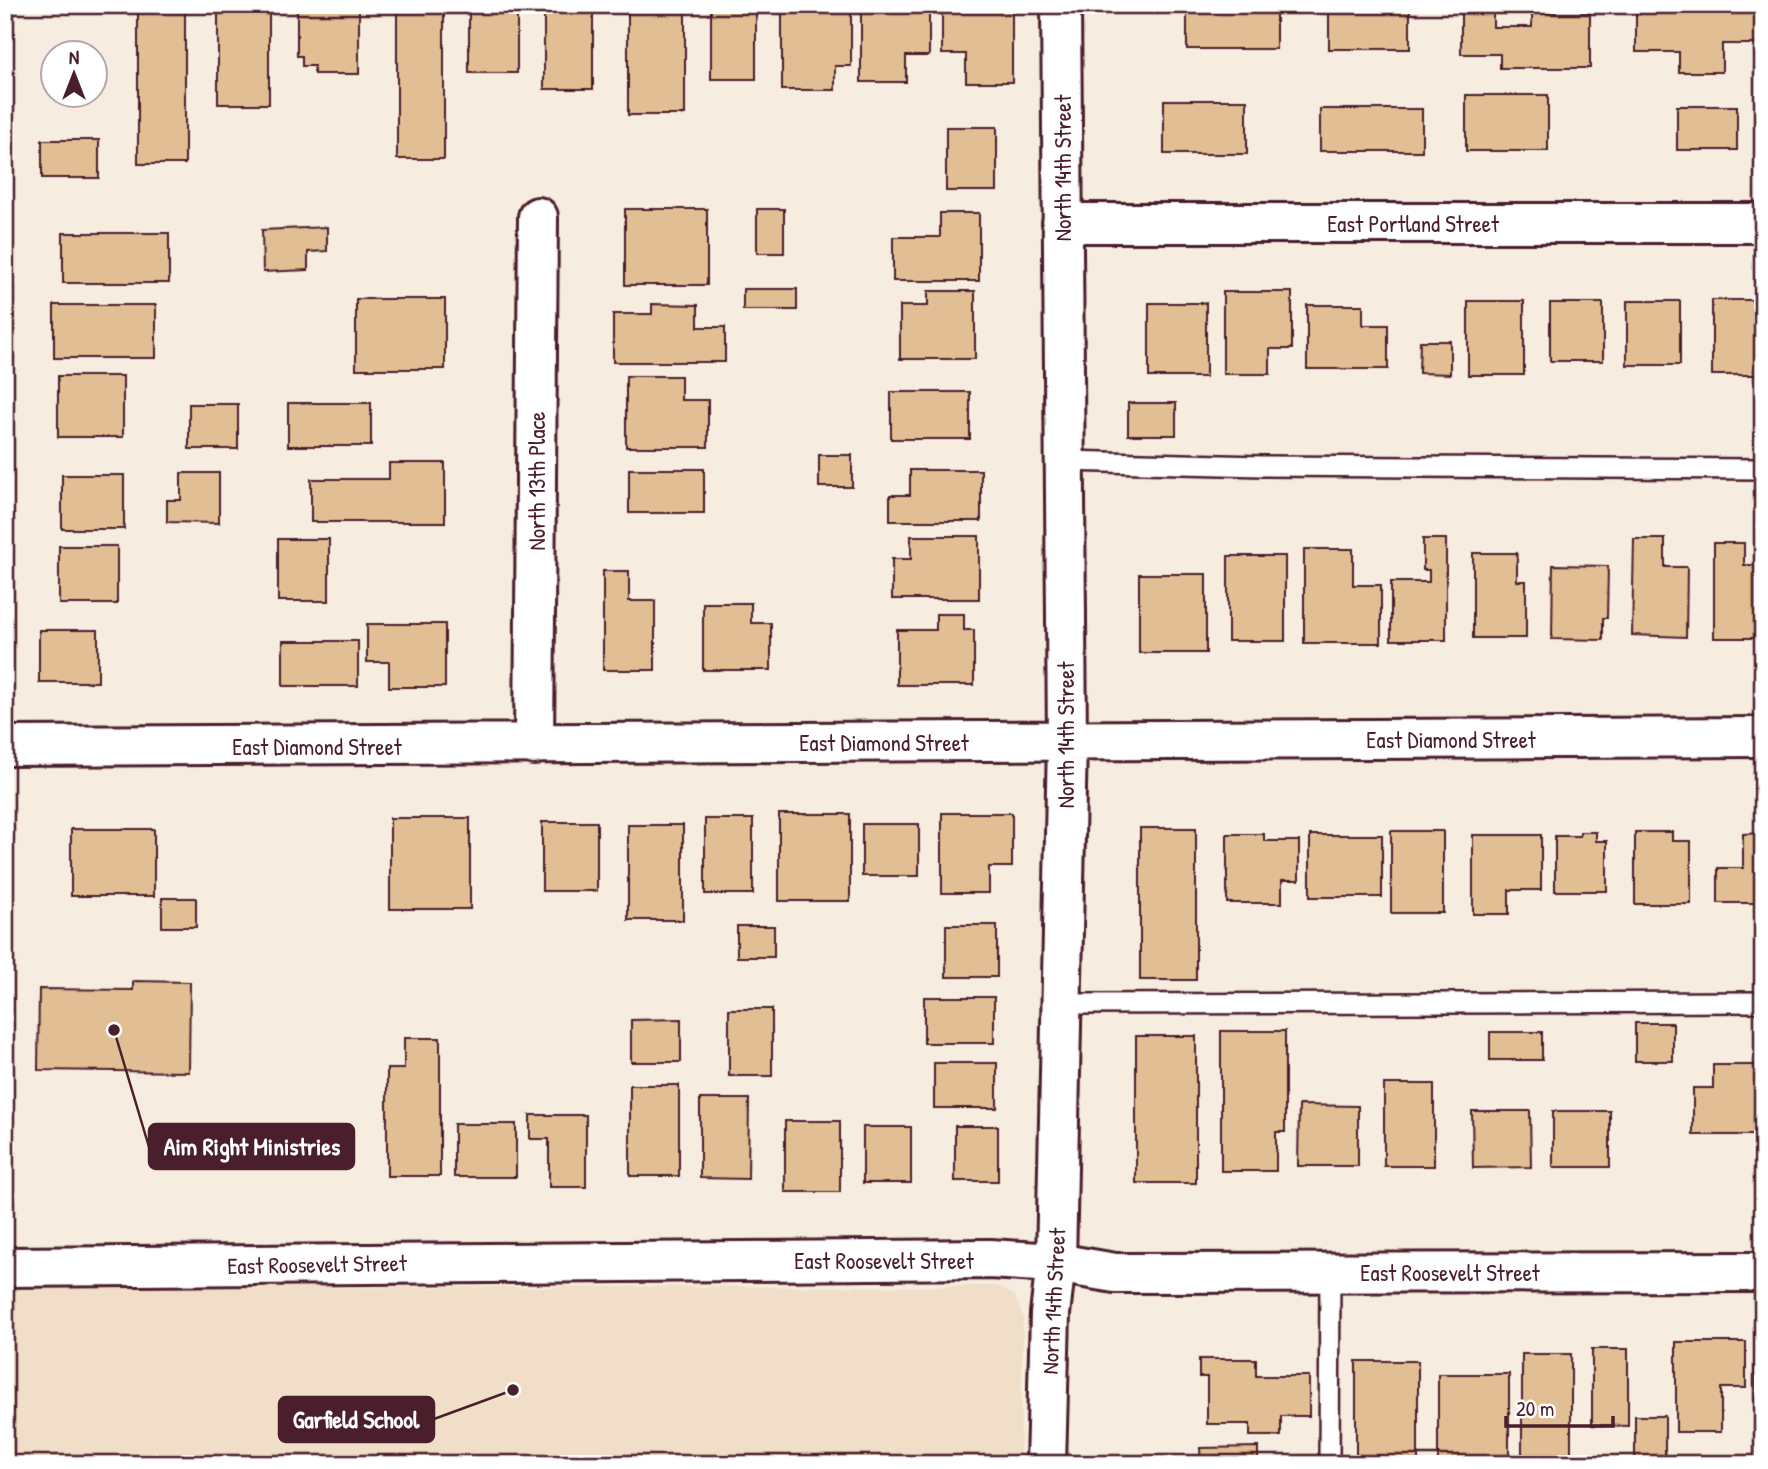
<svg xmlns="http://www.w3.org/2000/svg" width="1768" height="1469" font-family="'Patrick Hand',sans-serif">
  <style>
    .built { fill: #f0dec8 }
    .building { fill: #e1be93; stroke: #4a1f2b; stroke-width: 2 }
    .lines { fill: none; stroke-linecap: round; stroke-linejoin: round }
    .service-casing { stroke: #4a1f2b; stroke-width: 24 }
    .minor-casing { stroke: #4a1f2b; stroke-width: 44 }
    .tertiary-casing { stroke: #4a1f2b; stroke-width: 44 }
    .service { stroke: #fff; stroke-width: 19 }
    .minor { stroke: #fff; stroke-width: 38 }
    .tertiary { stroke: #fff; stroke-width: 38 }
    .labels { text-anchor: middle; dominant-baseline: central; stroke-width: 7; stroke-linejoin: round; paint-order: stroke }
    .street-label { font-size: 23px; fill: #4a1f2b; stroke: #fff }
    .leader { fill: none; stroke: #4a1f2b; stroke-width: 2.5 }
    .callout-dot { fill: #4a1f2b; stroke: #fff; stroke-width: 2.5 }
    .callout { fill: #4a1f2b; stroke: #4a1f2b; stroke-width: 2.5 }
    .callout-label { font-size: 24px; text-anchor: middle; font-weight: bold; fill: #fff }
  </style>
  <rect width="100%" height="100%" fill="#f6ecdf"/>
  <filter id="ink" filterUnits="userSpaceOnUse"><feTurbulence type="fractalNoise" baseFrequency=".0143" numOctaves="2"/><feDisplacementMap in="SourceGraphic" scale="14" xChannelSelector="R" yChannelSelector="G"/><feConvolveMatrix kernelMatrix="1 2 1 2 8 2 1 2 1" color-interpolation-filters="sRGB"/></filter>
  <g filter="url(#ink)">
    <path class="built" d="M998,1286L1015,1296L1023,1317L1020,1464H5V1288Z"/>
    <path class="building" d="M138,5H185V164H138Z
      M218,5H269V104H218Z
      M297,5H359V74H314V66H302V56H297Z
      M397,5H444V159H397Z
      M469,5H517V73H469Z
      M544,5H593V89H544Z
      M628,5H685V115H628Z
      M711,5H756V79H711Z
      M861,5H929V56H906V82H861Z
      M942,5H1012V82H966V54H942Z
      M1187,5H1276V49H1187Z
      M1636,5H1763V44H1722V72H1679V52H1636Z
      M1329,6H1410V49H1329Z
      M782,11H851V66H835V90H782Z
      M1461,13H1493V27H1532V13H1590V68H1500V54H1461Z
      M1466,95H1548V151H1466Z
      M1164,100H1247V154H1164Z
      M1677,106H1737V150H1677Z
      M1320,109H1422V151H1320Z
      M946,127H997V191H946Z
      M42,140H99V178H42Z
      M625,209H707V285H625Z
      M757,209H784V253H757Z
      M940,213H979V281H893V237H940Z
      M327,227V251L308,252V270L263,272L262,230Z
      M63,233H169V283H63Z
      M743,289H797V310H743Z
      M928,291H975V359H900V306H928Z
      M1223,292H1292V349H1270V374H1223Z
      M356,299H445V369H356Z
      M1712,300H1763V352H1757V375H1712Z
      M1468,301H1524V375H1468Z
      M1627,301H1680V365H1627Z
      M1149,303H1206V377H1149Z
      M1550,303H1603V361H1550Z
      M652,304L698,305V327H725V362H613V314H652Z
      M54,305H156V358H54Z
      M1307,305H1363V325H1388V369H1307Z
      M1420,341H1450V374L1419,373Z
      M58,376H123V437H58Z
      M626,376H681V400H708V447H626Z
      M891,392H970V439H891Z
      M288,403H371V446H288Z
      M1128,403H1176V435H1128Z
      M189,404H238V449H189Z
      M819,455H852V487H819Z
      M389,463H445V522H311V479H389Z
      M629,469H704V513H629Z
      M910,470H981V521H890V495H910Z
      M181,473H219V523L167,522V500H181Z
      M62,475H124V529H62Z
      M911,536H979V599H892V559H911Z
      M278,539H329V601H278Z
      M1423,539H1446V640H1391V582H1429V570H1423Z
      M1634,539H1665V567H1687L1686,637L1632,635Z
      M1714,543H1744V565H1763V638H1714Z
      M59,546H117V604H59Z
      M1304,549H1353V585H1381V643H1304Z
      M1473,553H1517V581H1526V638H1473Z
      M1228,556H1285V641H1228Z
      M1553,565L1608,566L1607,618H1603V640L1552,639Z
      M603,571H629V601H655V670H603Z
      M1139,574H1206V653H1139Z
      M703,603H751V623H771V670H703Z
      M936,614H964V630H974V685H897V630H936Z
      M367,624H445V687H389V662H367Z
      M39,630H98V682H39Z
      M283,641H358V686H283Z
      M942,813H1012V867H989V893H942Z
      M779,814H850V901H779Z
      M390,818H470V909H390Z
      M705,819H753V894H705Z
      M542,822H597V891H542Z
      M862,824H919V876H862Z
      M628,825H683V920H628Z
      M1140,828H1196V980H1140Z
      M71,829H154V896H71Z
      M1391,831H1443V913H1391Z
      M1580,832H1596V841H1607V891H1555V836H1580Z
      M1635,832H1672V841H1691V904H1635Z
      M1763,833V903H1718V868H1743V834Z
      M1227,834H1264V841H1299V880H1282V903H1227Z
      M1310,835H1382V897H1310Z
      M1473,835H1541V890H1509V914H1473Z
      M162,898H196V927H162Z
      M946,925H997V977H946Z
      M737,926H774V957H737Z
      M133,981L190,982L189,1072L38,1070L39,989L133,990Z
      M924,997H994V1043H924Z
      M729,1009H772V1076H729Z
      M681,1019V1062H631V1020Z
      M1635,1023H1673V1061H1635Z
      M1221,1031H1285V1132H1276V1171H1221Z
      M1490,1032H1542V1060H1490Z
      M1136,1036H1196V1183H1136Z
      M404,1038H440V1176H387V1069H404Z
      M934,1063H997V1108H934Z
      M1713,1065H1763V1135H1693V1088H1713Z
      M1384,1084H1434V1166H1384Z
      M630,1085H679V1176H630Z
      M700,1099H749L748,1179L700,1178Z
      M1299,1105L1358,1106V1166H1298Z
      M1472,1111H1530L1531,1167L1473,1168Z
      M1553,1111H1610V1167H1553Z
      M530,1115H586V1187H549V1139H530Z
      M785,1121H840V1192H785Z
      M454,1124H516V1177H454Z
      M955,1126H998V1181H955Z
      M863,1127H911V1183H863Z
      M1676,1342H1746V1388H1721V1432H1676Z
      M1592,1349H1628V1426L1592,1425Z
      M1522,1354H1571V1464H1522Z
      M1755,1357H1763V1464H1757Z
      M1199,1359H1256V1376H1309V1416H1281V1436H1250V1424H1207V1377H1199Z
      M1356,1361H1418V1464H1356Z
      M1438,1374H1509V1464H1438Z
      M1635,1416H1665V1464H1635Z
      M1258,1447V1464H1201L1200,1448Z"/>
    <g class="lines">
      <defs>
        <path id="service" d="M1064,461L1262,466L1763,469
          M1061,1004L1763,1002
          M1329,1464L1330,1273"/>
        <path id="minor" d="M1062,223H1763
          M534,745L538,217
          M5,746L1763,737
          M1046,1464L1050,1314L1056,1263L1067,741L1061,5"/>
        <path id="tertiary" d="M5,1267L990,1259L1056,1263L1115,1273L1763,1272"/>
      </defs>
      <use href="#service" class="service-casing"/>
      <use href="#minor" class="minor-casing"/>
      <use href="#tertiary" class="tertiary-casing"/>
      <use href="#service" class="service"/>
      <use href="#minor" class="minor"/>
      <use href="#tertiary" class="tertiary"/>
    </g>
  </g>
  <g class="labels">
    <g class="street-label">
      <text transform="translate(1062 168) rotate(-90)">North 14th Street</text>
      <text x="1413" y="223">East Portland Street</text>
      <text transform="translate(536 481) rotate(-90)">North 13th Place</text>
      <text transform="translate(1065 735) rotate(-90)">North 14th Street</text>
      <text x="1451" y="739">East Diamond Street</text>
      <text x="884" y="742">East Diamond Street</text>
      <text x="317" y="746">East Diamond Street</text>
      <text x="884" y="1260">East Roosevelt Street</text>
      <text transform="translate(317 1264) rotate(-1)">East Roosevelt Street</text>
      <text x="1450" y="1272">East Roosevelt Street</text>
      <text transform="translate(1053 1301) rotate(-87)">North 14th Street</text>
    </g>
  </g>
  <path class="leader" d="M114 1030L149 1147M513 1390L434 1419"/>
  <g class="callout-dot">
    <circle cx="114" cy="1030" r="7"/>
    <circle cx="513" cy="1390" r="7"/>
  </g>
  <g class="callout">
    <rect x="149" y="1124" width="205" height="45" rx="7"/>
    <rect x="279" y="1397" width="155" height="45" rx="7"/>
  </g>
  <g class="callout-label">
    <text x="252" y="1155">Aim Right Ministries</text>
    <text x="356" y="1428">Garfield School</text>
  </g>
  <rect width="1768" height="1469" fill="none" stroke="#fff" stroke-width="28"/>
  <rect x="14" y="14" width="1740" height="1441" fill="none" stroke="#4a1f2b" stroke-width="2.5" filter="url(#ink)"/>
  <g transform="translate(74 74)"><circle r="33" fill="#ffffff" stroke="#b7a5aa" stroke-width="2"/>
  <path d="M0-5L12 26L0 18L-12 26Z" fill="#4a1f2b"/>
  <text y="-10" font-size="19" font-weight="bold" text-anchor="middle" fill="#4a1f2b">N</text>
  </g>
  <path d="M1506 1416v10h107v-10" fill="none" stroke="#4a1f2b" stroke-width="3.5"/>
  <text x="1516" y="1416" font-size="21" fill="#4a1f2b" stroke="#ffffff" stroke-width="5" paint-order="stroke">20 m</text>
</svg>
